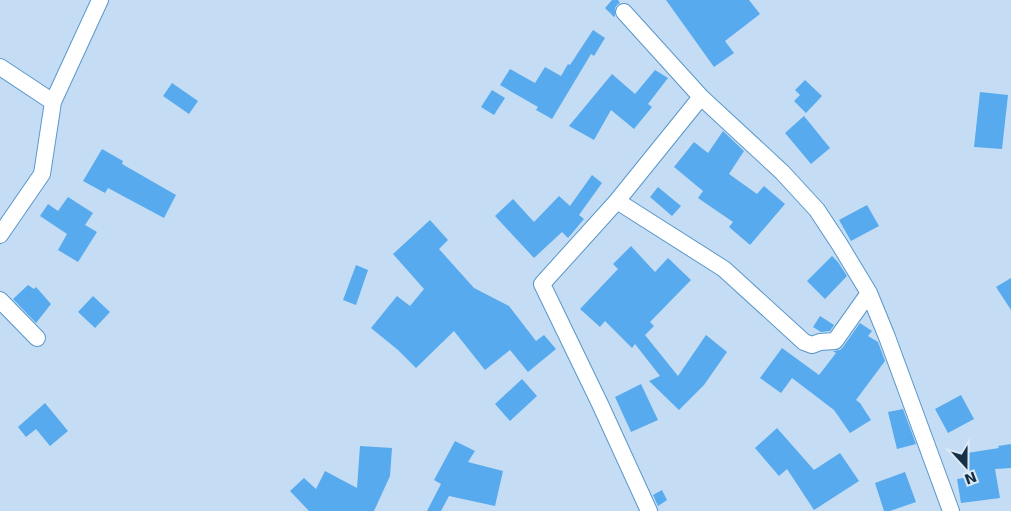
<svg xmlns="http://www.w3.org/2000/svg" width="1011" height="511" font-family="'DejaVu Sans',sans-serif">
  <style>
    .building { fill: #57aaed }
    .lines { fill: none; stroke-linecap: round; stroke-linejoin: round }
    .street-casing { stroke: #5897cb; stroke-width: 18 }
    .street { stroke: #fff; stroke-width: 16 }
  </style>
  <rect width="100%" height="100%" fill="#c5ddf4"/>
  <path class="building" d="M612,0H618L620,3L617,5L615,8V16L614,17L605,8Z
    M666,0H749L760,14L725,41L734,53L714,67Z
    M593,30L605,38L594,56L591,54L552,119L536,110L538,107L500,85L510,69L535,83L545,67L561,76L568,64L570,65Z
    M655,70L668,78L648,104L652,107L634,129L611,110L594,140L569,126L612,74L635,94Z
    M805,80L822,96L806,113L794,101L800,95L795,90Z
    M172,83L198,101L189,114L163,96Z
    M492,90L505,98L494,115L481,107Z
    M980,92L1008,95L1002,149L974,147Z
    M804,116L830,148L811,164L785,133Z
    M723,131L744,151L729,174L757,194L764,186L785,204L750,245L729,227L733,222L698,198L703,191L674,167L694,142L708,153Z
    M102,149L123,161L122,164L176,195L164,218L108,188L105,193L83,181Z
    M592,175L602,183L579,215L584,219L568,238L562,232L534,258L495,216L513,199L534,222L559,196L570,206Z
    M658,187L681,206L672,216L650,197Z
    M68,197L93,213L85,225L97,232L78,262L58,250L67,234L40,216L48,204L58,211Z
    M867,205L879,226L851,241L839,220Z
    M430,220L448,240L439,249L474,288L509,306L536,341L544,335L556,349L528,372L510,350L485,370L454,331L416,368L398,350L371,328L397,296L410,306L424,289L393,254Z
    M631,246L655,272L668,258L691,280L650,322L654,326L645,335L678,376L706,335L727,352L704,385L679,410L649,381L660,376L635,344L632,348L605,321L600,327L580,309L618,269L613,264Z
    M832,256L838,262L847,276L825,299L807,281Z
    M356,265L368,270L356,305L343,300Z
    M1011,278V310L996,287Z
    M28,285L34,289L36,287L51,304L36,323L13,299Z
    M93,296L110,312L95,328L78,312Z
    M820,316L834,325L830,331L821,332L813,327Z
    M860,323L872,331L868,336L878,342L885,361L856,400L860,403L871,420L850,433L834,410L792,378L781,393L760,378L782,348L819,375L836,353L833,351L840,350L843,347Z
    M522,379L537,396L510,421L495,404Z
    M641,384L658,420L631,432L615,397Z
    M961,395L974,419L948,433L935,409Z
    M45,403L68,431L50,446L36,429L26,437L18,427Z
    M903,409L916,444L897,449L888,412Z
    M777,428L814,470L840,453L859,481L814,510L787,469L779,476L755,448Z
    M455,441L475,451L468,462L503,471L495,506L449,496L441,511H427L441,484L434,480Z
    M1011,444V468L995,469L1000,498L961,503L957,479L970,477L967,453L999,448L998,446Z
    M360,446L392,448L390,476L374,511H309L290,491L304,478L316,489L325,471L357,488Z
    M905,472L916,502L890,511H884L875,483Z
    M662,490L667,500L658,506L653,495Z"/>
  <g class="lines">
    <defs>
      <path id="street" d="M624,12L701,97L782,172L817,210L840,245L869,293L887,337L951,511
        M0,67L53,102
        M617,201L724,269L804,342L812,345L820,342L835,341L869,293
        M0,235L42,174L53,102L100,0
        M0,300L37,338
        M649,511L600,404L542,284L617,201L701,97"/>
    </defs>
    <use href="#street" class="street-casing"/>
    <use href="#street" class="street"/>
  </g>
  <g transform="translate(966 466) rotate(159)" stroke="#dce9f4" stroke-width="4" paint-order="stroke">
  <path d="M0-4L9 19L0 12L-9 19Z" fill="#163045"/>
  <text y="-8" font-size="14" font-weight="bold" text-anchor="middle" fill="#163045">N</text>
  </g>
</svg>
